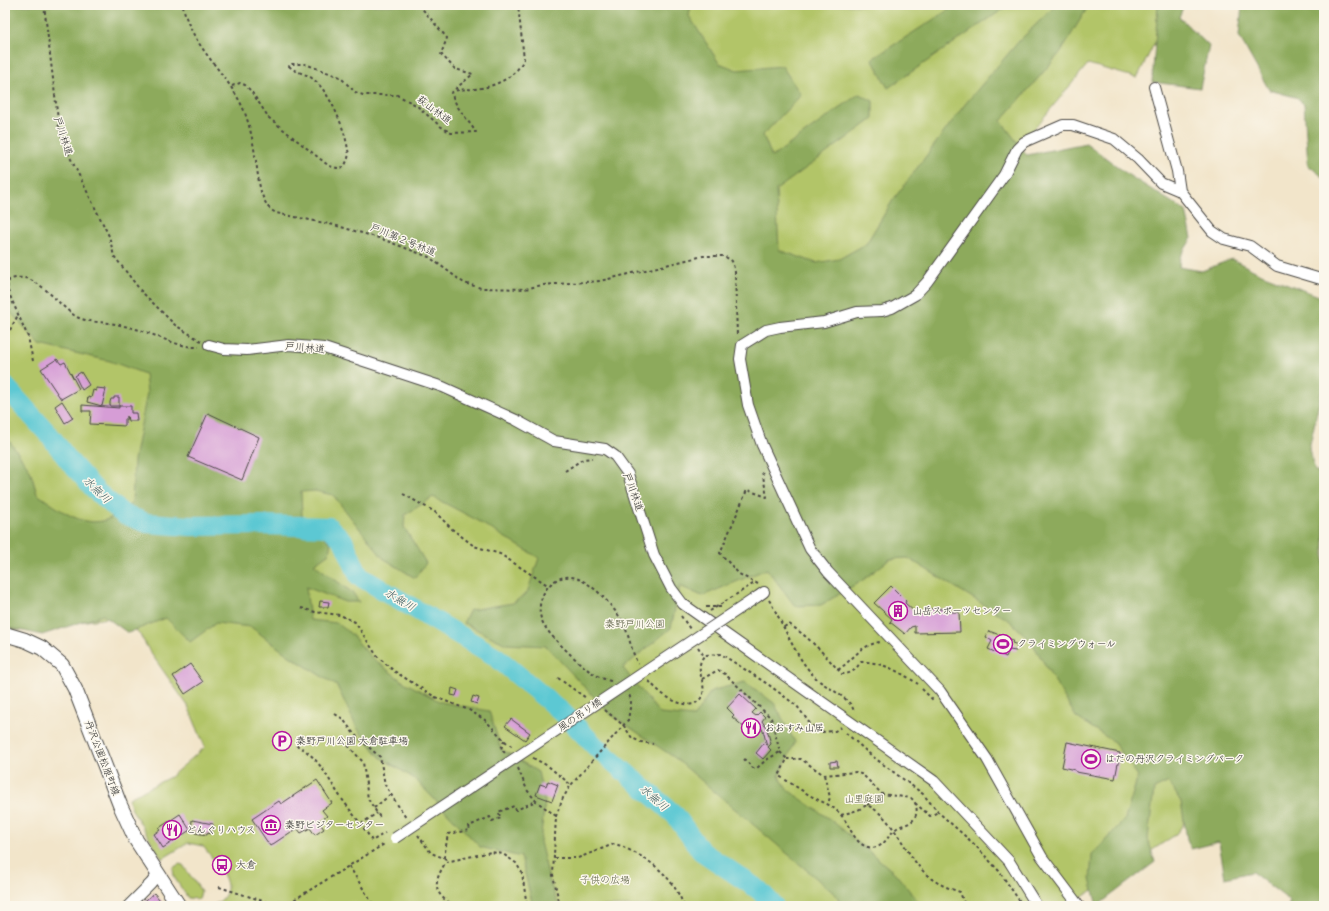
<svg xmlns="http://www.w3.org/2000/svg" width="1329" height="911" font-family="Pangolin,'Klee One',sans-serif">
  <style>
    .green { fill: #b2c568; stroke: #6e784a }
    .forest { fill: #8daa5c; stroke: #5c6a44 }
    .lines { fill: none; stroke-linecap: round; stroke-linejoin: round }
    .stream { stroke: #5cc8d3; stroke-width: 3.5 }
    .river { stroke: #5cc8d3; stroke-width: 20 }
    .building { fill: #d69dd6 }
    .street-casing { stroke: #494743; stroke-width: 12 }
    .secondary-casing { stroke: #494743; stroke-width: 16 }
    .path { stroke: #494743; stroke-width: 2; stroke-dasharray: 3 3; stroke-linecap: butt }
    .street { stroke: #fff; stroke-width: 10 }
    .secondary { stroke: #fff; stroke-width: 14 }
    .street-bridge-casing { stroke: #494743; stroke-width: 12; stroke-linecap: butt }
    .street-bridge { stroke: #fff; stroke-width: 10 }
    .labels { text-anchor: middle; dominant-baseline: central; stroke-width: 3; stroke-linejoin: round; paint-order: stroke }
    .street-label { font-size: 10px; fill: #2b2b2b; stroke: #fbf7ec }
    .poi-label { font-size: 10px; fill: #2b2b2b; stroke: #fbf7ec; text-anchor: start }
    .park-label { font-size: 10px; fill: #54593d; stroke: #fbf7ec }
    .water-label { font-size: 11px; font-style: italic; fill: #3a5a5d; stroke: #fbf7ec }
  </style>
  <rect width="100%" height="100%" fill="#fbf7ec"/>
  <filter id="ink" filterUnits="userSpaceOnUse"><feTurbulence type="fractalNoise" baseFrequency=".025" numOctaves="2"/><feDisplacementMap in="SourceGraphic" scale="8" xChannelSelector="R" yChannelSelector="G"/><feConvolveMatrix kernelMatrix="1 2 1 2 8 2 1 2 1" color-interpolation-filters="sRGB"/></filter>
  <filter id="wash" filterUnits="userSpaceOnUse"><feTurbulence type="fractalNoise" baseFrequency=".012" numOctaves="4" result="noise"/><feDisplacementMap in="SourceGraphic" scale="16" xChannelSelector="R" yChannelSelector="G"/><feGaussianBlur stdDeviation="0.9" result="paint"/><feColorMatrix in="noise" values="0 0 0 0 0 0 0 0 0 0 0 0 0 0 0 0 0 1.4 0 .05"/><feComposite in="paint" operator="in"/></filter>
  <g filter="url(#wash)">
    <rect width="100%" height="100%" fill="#f2e5ca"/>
    <path class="green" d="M672,5H1171L1166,20L1137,78L1088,64L977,198L911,284L765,252L679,38Z
      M5,14L600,292L1127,711L1186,808L1183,825L1175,835L1072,904L1073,906H211C215,904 220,902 222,899C238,884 212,859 203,846L188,843L162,859L131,808L129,798L170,777L205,747L188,706L150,652L139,633L128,623L108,618L14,631L5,628Z
      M179,864L183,865L201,891L199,899L188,898L174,877L173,868Z"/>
    <path class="forest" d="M5,5H691L689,16L719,63L737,70L782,66L801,95L763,135L772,157L859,94L873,101V119L776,190L779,250L816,263L839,259L866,244L893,200L966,103L1020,40L1056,5H1089L1060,53L1001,121L1027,155L1086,143L1130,176L1186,211L1192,238L1180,257L1179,267L1202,271L1232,259L1259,273L1324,298V380L1309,449L1315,471L1324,474V906H1288L1290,901L1252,872L1225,878L1219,842L1191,849L1187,839L1181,802L1169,782L1154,789L1148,839L1155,862L1097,906L1090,879L1092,855L1125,819L1138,776L1114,742L1076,717L1031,641L1010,621L908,558L890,559L863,580L821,605L795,606L767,569L702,596L680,586L671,628L623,668L660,714L694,717L711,691L745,682L774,703L795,742L779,776L788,790L831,820L895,873L922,906H843L836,895L675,758L610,714L546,646L506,644L463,623L470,610L513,603L527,593L539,558L471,517L433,497L405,515L404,527L426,563L415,578L383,558L333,495L315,491L301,492L302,516L331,543L329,553L314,564L353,593L359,602H345L306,587L310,620L337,623L351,634L371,657L402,681L441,702L489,711L501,749L538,772L545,802L540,842L550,883L559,906H533L521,857L480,847L415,779L380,757L357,728L337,686L288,655L251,627L216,623L190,642L166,618L128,633L103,615L42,635L5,627V435L30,470L37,494C58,508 84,531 111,518C118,514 125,508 132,503L134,460L147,393L145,374L110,361L40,345L5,306V32L7,28Z
      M956,5H1009L888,88L872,59Z
      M1158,5H1184L1179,17L1209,46L1200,88L1152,82Z
      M1242,5H1324V178L1308,165L1304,104L1295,97L1269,90L1239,36Z"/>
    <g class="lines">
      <path class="stream" d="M1315,5L1324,13"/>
      <path class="river" d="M5,386L51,437L69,461L96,491L123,514L147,523L190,526L265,525L329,527L343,540L359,576L495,656L563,713L597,748L675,815L701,851L759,890L774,906"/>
    </g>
    <g id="blocks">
      <path class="building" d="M57,359L61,364L65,362L79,389L61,399L41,369Z
        M81,372L89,385L82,390L75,376Z
        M96,388L106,389L102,406L87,402L88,397L91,398L93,390L96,391Z
        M114,397H119V406H131V413H136L137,421H128L127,416V419H125V426L90,424L91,411H82V405L119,408V406H110V402L111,399H114Z
        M62,401L73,418L65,423L55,406Z
        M208,413L259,437L242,480L188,457Z
        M891,586L906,601L905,603L916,613H928V609H948V612H959L960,632L915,633V626L911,627L905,634L890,622L892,619L874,603Z
        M320,601L329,602L328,607H319Z
        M989,631L1013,640L1012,643L1018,645L1016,651L1009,650L1006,657L988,649L992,641L986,637Z
        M190,664L203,682L185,694L173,676Z
        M452,688L458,690L456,696L451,695Z
        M740,694L756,709L752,713L756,716L760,712L765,717L762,721L767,729L771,744L768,747L771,750L763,759L756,753L764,743L767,746L763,730L759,725L751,733L732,717L734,715L727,708Z
        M473,696L479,698L477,704L471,702Z
        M511,719L530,733L525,740L505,726Z
        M1067,742L1120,753L1115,779L1076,772L1075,770L1062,767Z
        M837,761L838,767H830V762Z
        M317,780L332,803L322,810L327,816L319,822L324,829L315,835L310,828L301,833L297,828L270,846L252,819L279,801L281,804Z
        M548,781L558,785L552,801L536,795L540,784L546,786Z
        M180,814L190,830L163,848L154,834L160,830L159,828Z
        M192,820L213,824L212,834L207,833V835L195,833V830H191Z
        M154,893L165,906H139Z"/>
    </g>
  </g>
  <g filter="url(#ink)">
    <use href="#blocks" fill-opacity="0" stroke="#494743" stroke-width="1"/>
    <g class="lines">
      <defs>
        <path id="street" d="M1154,87L1177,171L1180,191
          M209,345L224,349L247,350L289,345L324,348L443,387L516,420L554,441L605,449L615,456L628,474L654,555L671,588L683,604L934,781L1009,861L1037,906
          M757,597L764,592
          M128,906L151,883L158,874
          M1079,906L1042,857L987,759L940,691L828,572L810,549L762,445L748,405L740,359L742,345L766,330L780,327L824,322L857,312L882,311L892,308L915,295L927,282L1004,175L1017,149L1024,142L1063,125H1073L1114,139L1138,159L1161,183L1180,191L1212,231L1224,239L1250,246L1277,266L1324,280"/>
        <path id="secondary" d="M5,634L25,640L42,648L62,665L75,689L120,805L136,840L179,906"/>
      </defs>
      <use href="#street" class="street-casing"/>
      <use href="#secondary" class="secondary-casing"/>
      <path class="path" d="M44,5L59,128L67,151L109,236L114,256L141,291L175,325L201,341
        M183,5C190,47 230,74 245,113C250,127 253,141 255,155C258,170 258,192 267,205C269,209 273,211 276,213L334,225L379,238L429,257L464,283L481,288L525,289L542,285L600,281L703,256H724L732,261L735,272L737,336
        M419,5L447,38L441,54L455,69L473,74L454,90
        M232,86L240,83L245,85L251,91L269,118L329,166L337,168L344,167C347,161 350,156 348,150C345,129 330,92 313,79C306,73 296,73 289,66L292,64H305L340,77L355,92L363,95H397L416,105L440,126L451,133L476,132L457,106L451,93C458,88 467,90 475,89C495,87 516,77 524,59L518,5
        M10,330L18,315
        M33,361L28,337L7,289L9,280C36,268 56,305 77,317C87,322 100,322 110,323C121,325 133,328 143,331C160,337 181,348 199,347
        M565,471L583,459L592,458
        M403,494L435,512L452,529L474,546L500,554L549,586
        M758,584L739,574L720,553L747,490L767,497L762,471
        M769,600C785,626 794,656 816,678C826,688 852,698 854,712
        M706,607H723
        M301,608L315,612L340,615L355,622L377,656L394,671L435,697L469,710L485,720L506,742L513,747
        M710,611L756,582
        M681,616L690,629
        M784,627L789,624C810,638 825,655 842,674C852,674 855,670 861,662C881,661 902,673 918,684
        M698,647L704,656
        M838,670C855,658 859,646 880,642
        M558,678L586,698
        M702,679L718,670L725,674L771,718L780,752L766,760L757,768H753L744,759
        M611,681C594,677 584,667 571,655C562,646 549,635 543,623C532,603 550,570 576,578C593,584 608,601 619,616C629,630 630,649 638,664
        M649,681C659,693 677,707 694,704C717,691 689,671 705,655L721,654L769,685L797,706L811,725L821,732L835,731L841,727
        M922,689L933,700
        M605,710L624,726L632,738L641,742L653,744
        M335,714L343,719L354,734L380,757L385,785L406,818
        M846,733L872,756L923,794L938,812L975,845L999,871L1023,906
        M504,740L501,749L505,753
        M344,741L363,762L368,799L381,819
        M296,745C321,757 329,783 345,803C354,816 364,827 372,841L385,833
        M780,752L787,759L779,776C791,783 802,791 813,797C823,803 833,805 841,815C850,825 854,844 868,847C884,851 887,835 897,828C901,825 907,825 911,822C919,816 918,803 911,798L882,794L863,775L856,772L824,775L801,759H787
        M533,758L548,766L571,785
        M518,768L527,790L536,801L556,816
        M824,775L830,797L828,804
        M915,803L930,816L938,812
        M867,805L882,794
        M374,808L390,795
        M841,815L858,810L867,805C896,819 904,854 927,875C937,884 948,888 960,892L965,906L980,904L986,906
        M361,824L377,813
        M418,835L431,853L449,860
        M444,858L448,834L470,830L469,826L490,817L492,821L501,818L498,812L514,806L516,810L536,801
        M554,858H578L614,844C621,845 625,848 631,851C656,863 674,880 684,906
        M349,866L374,906
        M219,887L279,906
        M284,906L386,843
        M455,906C432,894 433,882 446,862L491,852L503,854L516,863L522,873L527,906
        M560,906L553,875L556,816L563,798L571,785L628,720L631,702L629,693"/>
      <use href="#street" class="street"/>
      <use href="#secondary" class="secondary"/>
      <defs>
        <path id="street-bridge" d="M395,838L757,597"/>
      </defs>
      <use href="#street-bridge" class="street-bridge-casing"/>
      <use href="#street-bridge" class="street-bridge"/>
    </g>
  </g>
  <defs>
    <symbol id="building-ring" viewBox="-11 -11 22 22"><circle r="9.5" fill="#fbf7ec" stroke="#b5179e" stroke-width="1.5"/><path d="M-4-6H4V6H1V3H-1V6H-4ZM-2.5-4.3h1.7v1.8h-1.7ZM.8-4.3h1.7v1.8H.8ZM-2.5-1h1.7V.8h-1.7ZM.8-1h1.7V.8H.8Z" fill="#b5179e"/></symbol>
    <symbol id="stadium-ring" viewBox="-11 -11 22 22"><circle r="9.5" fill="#fbf7ec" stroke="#b5179e" stroke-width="1.5"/><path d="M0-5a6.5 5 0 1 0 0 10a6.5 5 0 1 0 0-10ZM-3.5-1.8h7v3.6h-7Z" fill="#b5179e"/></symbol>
    <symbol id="restaurant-ring" viewBox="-11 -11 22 22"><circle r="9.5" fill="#fbf7ec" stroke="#b5179e" stroke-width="1.5"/><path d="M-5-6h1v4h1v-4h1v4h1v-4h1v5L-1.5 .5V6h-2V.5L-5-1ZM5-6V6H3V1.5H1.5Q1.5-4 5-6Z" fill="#b5179e"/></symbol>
    <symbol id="parking-ring" viewBox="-11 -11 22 22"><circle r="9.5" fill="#fbf7ec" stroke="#b5179e" stroke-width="1.5"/><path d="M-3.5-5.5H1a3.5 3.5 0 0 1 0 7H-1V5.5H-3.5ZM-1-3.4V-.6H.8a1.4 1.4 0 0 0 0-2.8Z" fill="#b5179e"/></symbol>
    <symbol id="museum-ring" viewBox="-11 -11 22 22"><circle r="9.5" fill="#fbf7ec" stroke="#b5179e" stroke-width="1.5"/><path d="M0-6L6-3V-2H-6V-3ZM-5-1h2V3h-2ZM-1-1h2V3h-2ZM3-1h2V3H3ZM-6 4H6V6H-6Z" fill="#b5179e"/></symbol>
    <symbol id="bus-ring" viewBox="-11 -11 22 22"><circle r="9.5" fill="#fbf7ec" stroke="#b5179e" stroke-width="1.5"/><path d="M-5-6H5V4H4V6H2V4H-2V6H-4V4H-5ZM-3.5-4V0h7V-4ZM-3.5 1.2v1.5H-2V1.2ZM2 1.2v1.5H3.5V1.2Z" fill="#b5179e"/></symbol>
  </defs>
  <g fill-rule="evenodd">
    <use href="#building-ring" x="887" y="600" width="22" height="22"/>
    <use href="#stadium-ring" x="992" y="633" width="22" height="22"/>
    <use href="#restaurant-ring" x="740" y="717" width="22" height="22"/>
    <use href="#parking-ring" x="271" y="730" width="22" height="22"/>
    <use href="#stadium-ring" x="1080" y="748" width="22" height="22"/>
    <use href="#museum-ring" x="260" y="814" width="22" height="22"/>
    <use href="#restaurant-ring" x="161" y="819" width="22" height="22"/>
    <use href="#bus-ring" x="211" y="854" width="22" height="22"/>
  </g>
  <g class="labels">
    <g class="street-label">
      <text transform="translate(434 110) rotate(37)">萩山林道</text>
      <text transform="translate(63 136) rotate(72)">戸川林道</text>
      <text transform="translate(403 240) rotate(22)">戸川第２号林道</text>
      <text transform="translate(305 348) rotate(5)">戸川林道</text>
      <text transform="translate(633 492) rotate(70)">戸川林道</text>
      <text transform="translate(580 715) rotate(-34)">風の吊り橋</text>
      <text transform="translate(102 758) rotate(69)">丹沢公園松原町線</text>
    </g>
    <g class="poi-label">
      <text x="912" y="611">山岳スポーツセンター</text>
      <text x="1017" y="644">クライミングウォール</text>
      <text x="765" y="728">おおすみ山居</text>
      <text x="296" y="741">秦野戸川公園 大倉駐車場</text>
      <text x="1105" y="759">はだの丹沢クライミングパーク</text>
      <text x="285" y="825">秦野ビジターセンター</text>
      <text x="186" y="830">どんぐりハウス</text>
      <text x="236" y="865">大倉</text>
    </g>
    <g class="park-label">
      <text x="635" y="624">秦野戸川公園</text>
      <text x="864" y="799">山里庭園</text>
      <text x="605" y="880">子供の広場</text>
    </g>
    <g class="water-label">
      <text transform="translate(97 490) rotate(44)">水無川</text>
      <text transform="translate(400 600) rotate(31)">水無川</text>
      <text transform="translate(654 798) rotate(41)">水無川</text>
    </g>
  </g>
  <rect width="1329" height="911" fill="none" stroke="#fbf7ec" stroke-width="20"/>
</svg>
